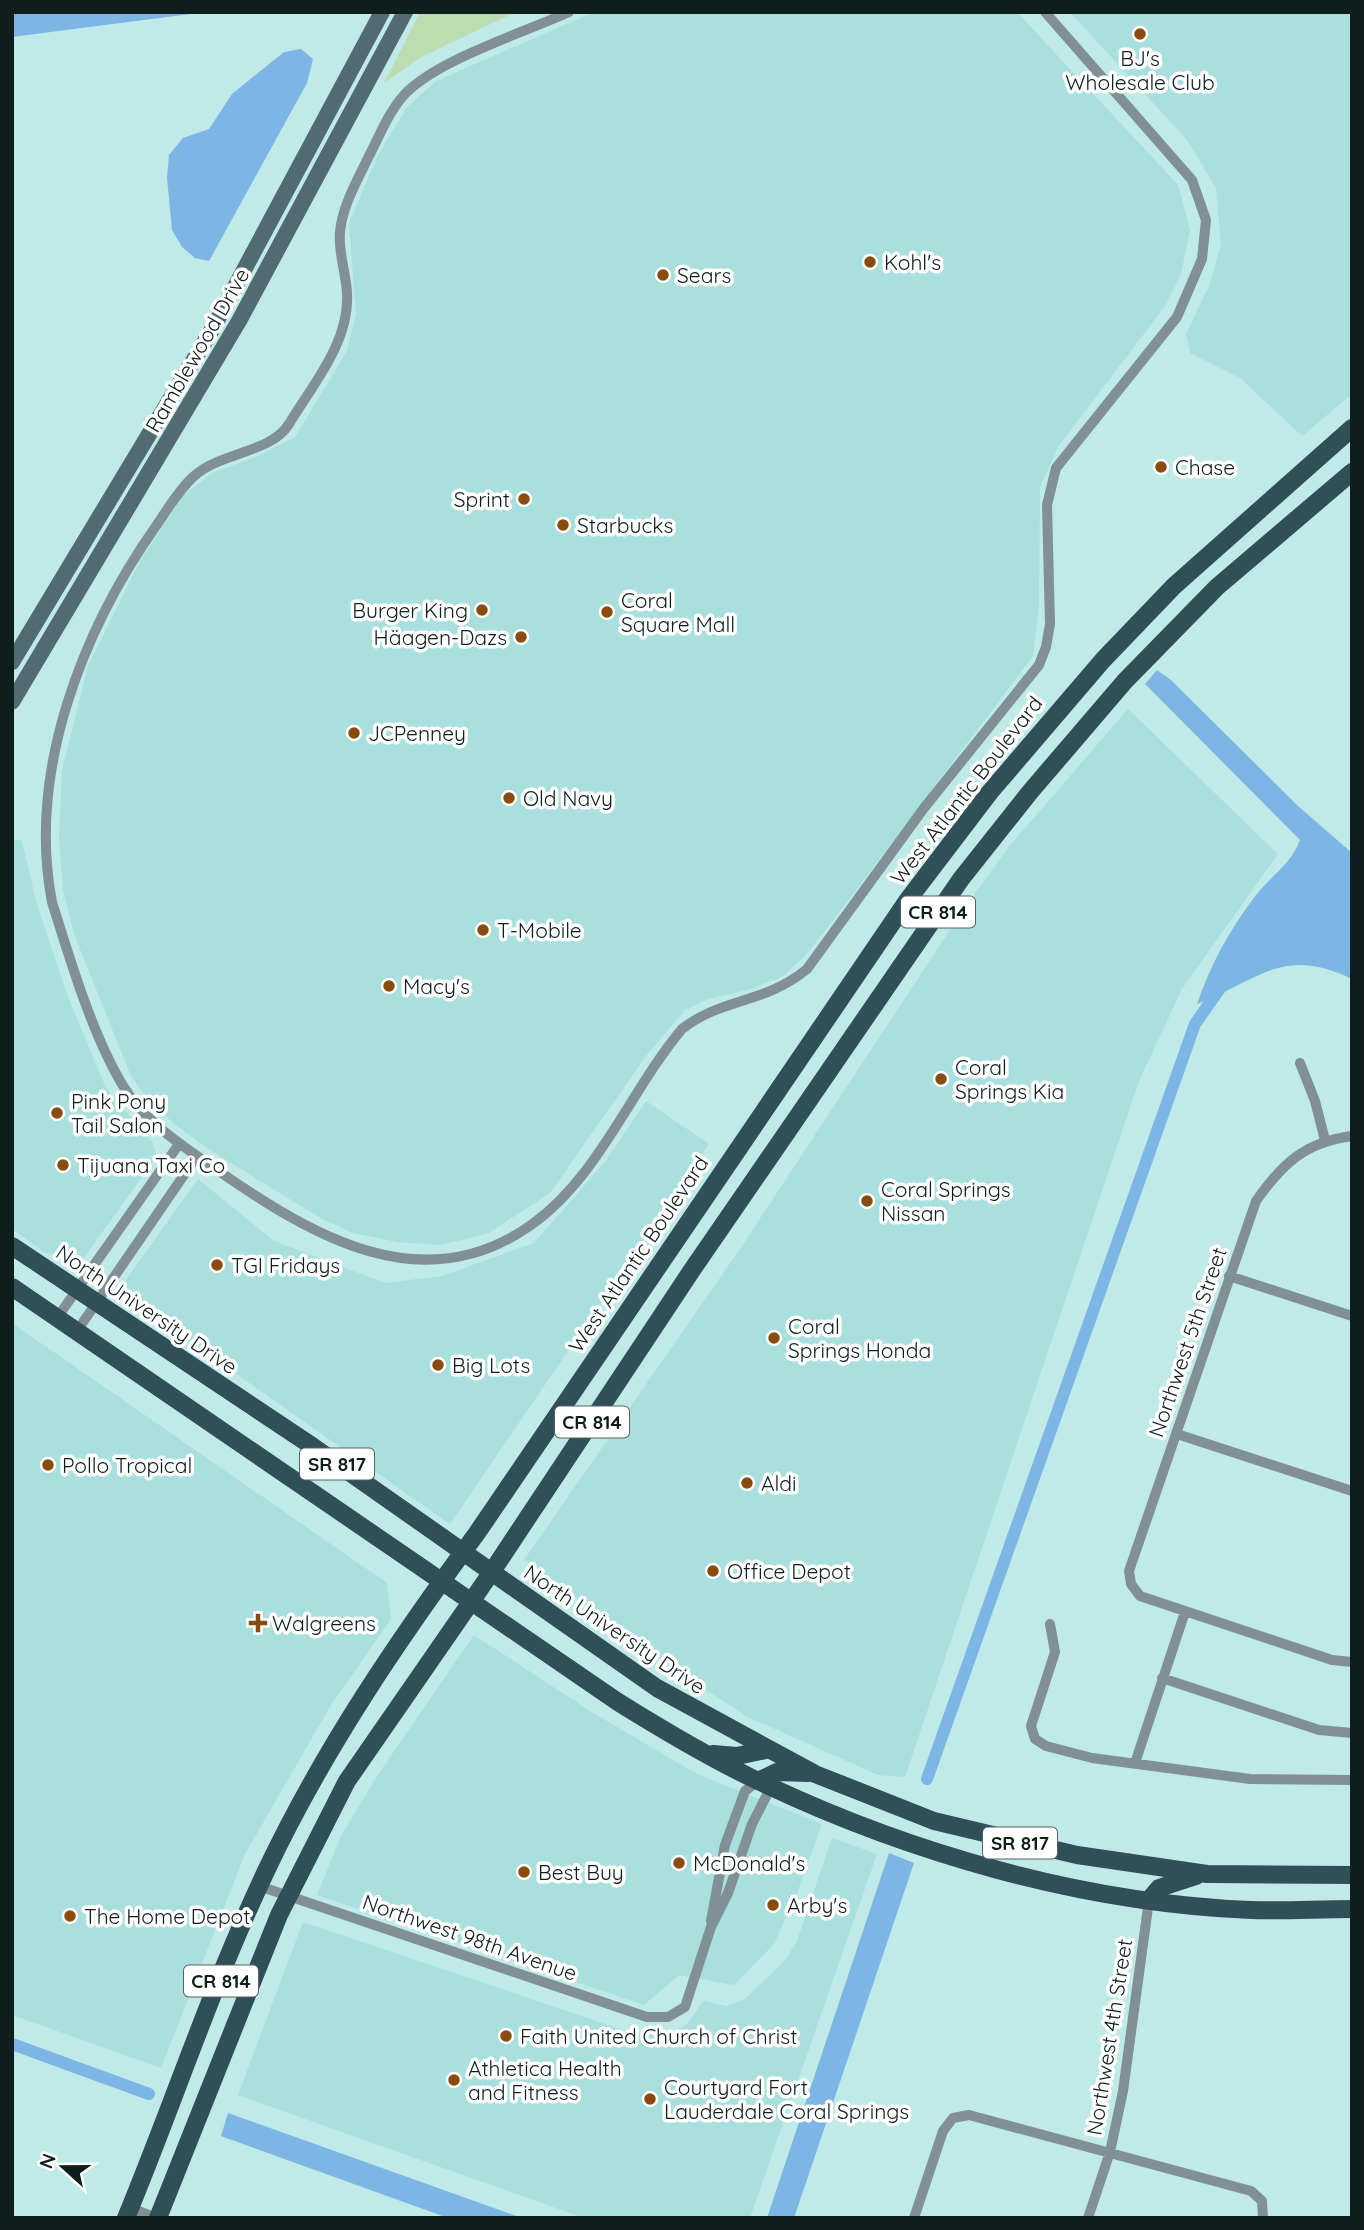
<svg xmlns="http://www.w3.org/2000/svg" width="1364" height="2230" font-family="Quicksand,sans-serif">
  <style>
    .built { fill: #a9dfdc }
    .green { fill: #bbddb1 }
    .water { fill: #7db6e5 }
    .lines { fill: none; stroke-linecap: round; stroke-linejoin: round }
    .canal { stroke: #7db6e5; stroke-width: 12 }
    .street { stroke: #809095; stroke-width: 10 }
    .secondary { stroke: #526a71; stroke-width: 16 }
    .primary { stroke: #314f58; stroke-width: 18 }
    .poi-dot { fill: #8a4c0e; stroke: #fff; stroke-width: 2.5 }
    .labels { text-anchor: middle; dominant-baseline: central; stroke-width: 7; stroke-linejoin: round; paint-order: stroke }
    .shield { fill: #fff; stroke: #566261; stroke-width: 2 }
    .shield-label { font-size: 19px; font-weight: bold; fill: #0e1e1d }
    .poi-label { font-size: 21px; fill: #0e1e1d; stroke: #fff; text-anchor: start }
    .street-label { font-size: 21px; fill: #0e1e1d; stroke: #fff }
  </style>
  <rect width="100%" height="100%" fill="#bfeae7"/>
  <path class="built" d="M594,12H1017L1178,185L1190,230L1181,274L1165,306L1058,447L1040,487L1039,605L1033,656L828,927L805,956L783,976L751,989L708,999L685,1010L646,1056L550,1193L487,1234L440,1245L397,1242L353,1233L322,1219L204,1146L173,1123L144,1094L131,1076L74,934L63,891L59,837L62,770L88,666L140,561L183,496L212,473L258,456L295,437L347,351L356,314L349,223L377,157L407,107L436,81Z
    M1070,12H1352V394L1302,436L1240,378L1190,353L1186,334L1210,284L1221,244L1216,188L1187,140Z
    M1128,709L1278,854L1182,989L1139,1081L905,1777L878,1775L750,1718L690,1680L524,1560L740,1249L961,913L1007,849Z
    M12,839L22,841L36,901L66,992L106,1088L152,1142L157,1156L83,1259L46,1253L12,1229Z
    M646,1101L709,1144L450,1524L118,1291L198,1179L274,1241L385,1283L442,1276L534,1243L605,1162Z
    M12,1323L387,1583L391,1619L331,1705L245,1854L161,2068L12,2015Z
    M474,1635L590,1711L697,1774L822,1824L797,1893L774,1944L734,1985L679,1975L644,2005L317,1895L341,1836L377,1776Z
    M832,1838L877,1854L750,2218H584L238,2095L303,1922L632,2033L662,2037L686,2025L703,2001L727,2006L745,1999L786,1959L797,1941Z"/>
  <path class="green" d="M420,12H516L421,57L384,83Z"/>
  <path class="water" d="M12,12H206L12,37Z
    M301,49L313,59L307,83L209,261L195,258L182,247L172,230L167,178L169,155L183,138L209,129L232,94L284,52Z
    M1157,670L1171,680L1298,806L1352,853V979C1282,945 1258,981 1197,1004C1210,966 1229,931 1253,899C1268,878 1291,865 1300,840L1145,684Z
    M889,1853L914,1863L794,2218H767Z
    M228,2113L522,2218H448L221,2136Z"/>
  <g class="lines">
    <path class="canal" d="M927,1779L1195,1024L1221,987
      M12,2044L149,2094"/>
    <path class="street" d="M569,12C523,33 436,60 404,95C388,113 379,137 368,158C357,181 342,207 340,232C338,252 346,273 347,293C350,342 313,384 289,424C270,454 221,451 193,477C178,491 167,510 156,526C82,631 27,772 52,902C70,959 93,1038 125,1089C148,1125 186,1148 220,1172C313,1236 423,1302 531,1225C598,1178 630,1091 682,1029C721,998 765,1004 807,969L924,808L1039,665L1046,647L1050,624L1047,505L1056,468L1177,317L1202,259L1206,220L1192,180L1045,12
      M1300,1063L1315,1101L1325,1140
      M1352,1136C1305,1142 1282,1164 1256,1201L1129,1571L1131,1584L1140,1596L1332,1660L1352,1662
      M1229,1276L1352,1316
      M57,1318L179,1144
      M77,1331L197,1156
      M1177,1434L1352,1491
      M1050,1624L1055,1652L1031,1726L1035,1739L1046,1746L1092,1758L1250,1779L1352,1780
      M1162,1678L1319,1730L1352,1733
      M1135,1763L1185,1612
      M259,1886L647,2017H668L685,2007L711,1927L728,1893L752,1824L771,1787
      M711,1921L725,1845L745,1791L758,1781
      M130,2208L157,2218
      M914,2218L943,2131L953,2118L969,2115L1251,2191L1262,2201L1263,2218
      M1088,2218L1110,2152L1123,2091L1149,1900"/>
    <path class="secondary" d="M12,662L213,328L382,12
      M12,702L239,321L405,12"/>
    <path class="primary" d="M12,1246L312,1446L657,1688L815,1774L934,1821L1077,1855L1207,1874L1352,1875
      M12,1287L618,1702C663,1730 708,1757 756,1780C908,1853 1082,1903 1251,1910C1284,1911 1318,1909 1352,1909
      M713,1754L737,1756L766,1750
      M758,1781L777,1772L808,1773
      M1149,1900L1159,1888L1196,1876
      M126,2218C174,2102 213,1982 267,1869C324,1749 398,1640 477,1533L907,901L990,792L1103,660L1174,586L1352,428
      M158,2218L279,1915L347,1781L491,1573L692,1270L961,879L1030,792L1125,681L1217,587L1352,472"/>
  </g>
  <g class="poi-dot">
    <circle cx="1140" cy="34" r="7"/>
    <circle cx="870" cy="262" r="7"/>
    <circle cx="663" cy="275" r="7"/>
    <circle cx="1161" cy="467" r="7"/>
    <circle cx="524" cy="499" r="7"/>
    <circle cx="563" cy="525" r="7"/>
    <circle cx="482" cy="610" r="7"/>
    <circle cx="607" cy="612" r="7"/>
    <circle cx="521" cy="637" r="7"/>
    <circle cx="354" cy="733" r="7"/>
    <circle cx="509" cy="798" r="7"/>
    <circle cx="483" cy="930" r="7"/>
    <circle cx="389" cy="986" r="7"/>
    <circle cx="941" cy="1079" r="7"/>
    <circle cx="57" cy="1113" r="7"/>
    <circle cx="63" cy="1165" r="7"/>
    <circle cx="867" cy="1201" r="7"/>
    <circle cx="217" cy="1265" r="7"/>
    <circle cx="774" cy="1338" r="7"/>
    <circle cx="438" cy="1365" r="7"/>
    <circle cx="48" cy="1465" r="7"/>
    <circle cx="747" cy="1483" r="7"/>
    <circle cx="713" cy="1571" r="7"/>
    <path d="M254.5 1612.5h7v7h7v7h-7v7h-7v-7h-7v-7h7z"/>
    <circle cx="679" cy="1863" r="7"/>
    <circle cx="524" cy="1872" r="7"/>
    <circle cx="773" cy="1905" r="7"/>
    <circle cx="70" cy="1916" r="7"/>
    <circle cx="506" cy="2036" r="7"/>
    <circle cx="454" cy="2080" r="7"/>
    <circle cx="650" cy="2099" r="7"/>
  </g>
  <g class="labels">
    <g class="shield">
      <rect x="901" y="896.5" width="74" height="31" rx="5"/>
      <rect x="555" y="1406.5" width="74" height="31" rx="5"/>
      <rect x="300" y="1448.5" width="74" height="31" rx="5"/>
      <rect x="983" y="1827.5" width="74" height="31" rx="5"/>
      <rect x="184" y="1965.5" width="74" height="31" rx="5"/>
    </g>
    <g class="shield-label">
      <text x="938" y="912">CR 814</text>
      <text x="592" y="1422">CR 814</text>
      <text x="337" y="1464">SR 817</text>
      <text x="1020" y="1843">SR 817</text>
      <text x="221" y="1981">CR 814</text>
    </g>
    <g class="poi-label">
      <text x="1140" y="58" text-anchor="middle">BJ's<tspan x="1140" dy="24">Wholesale Club</tspan></text>
      <text x="884" y="262">Kohl's</text>
      <text x="677" y="275">Sears</text>
      <text x="1175" y="467">Chase</text>
      <text x="510" y="499" text-anchor="end">Sprint</text>
      <text x="577" y="525">Starbucks</text>
      <text x="621" y="600">Coral<tspan x="621" dy="24">Square Mall</tspan></text>
      <text x="468" y="610" text-anchor="end">Burger King</text>
      <text x="507" y="637" text-anchor="end">Häagen-Dazs</text>
      <text x="368" y="733">JCPenney</text>
      <text x="523" y="798">Old Navy</text>
      <text x="497" y="930">T-Mobile</text>
      <text x="403" y="986">Macy's</text>
      <text x="955" y="1067">Coral<tspan x="955" dy="24">Springs Kia</tspan></text>
      <text x="71" y="1101">Pink Pony<tspan x="71" dy="24">Tail Salon</tspan></text>
      <text x="77" y="1165">Tijuana Taxi Co</text>
      <text x="881" y="1189">Coral Springs<tspan x="881" dy="24">Nissan</tspan></text>
      <text x="231" y="1265">TGI Fridays</text>
      <text x="788" y="1326">Coral<tspan x="788" dy="24">Springs Honda</tspan></text>
      <text x="452" y="1365">Big Lots</text>
      <text x="62" y="1465">Pollo Tropical</text>
      <text x="761" y="1483">Aldi</text>
      <text x="727" y="1571">Office Depot</text>
      <text x="272" y="1623">Walgreens</text>
      <text x="693" y="1863">McDonald's</text>
      <text x="538" y="1872">Best Buy</text>
      <text x="787" y="1905">Arby's</text>
      <text x="84" y="1916">The Home Depot</text>
      <text x="520" y="2036">Faith United Church of Christ</text>
      <text x="468" y="2068">Athletica Health<tspan x="468" dy="24">and Fitness</tspan></text>
      <text x="664" y="2087">Courtyard Fort<tspan x="664" dy="24">Lauderdale Coral Springs</tspan></text>
    </g>
    <g class="street-label">
      <text transform="translate(197 350) rotate(-60)">Ramblewood Drive</text>
      <text transform="translate(966 790) rotate(-52)">West Atlantic Boulevard</text>
      <text transform="translate(638 1254) rotate(-56)">West Atlantic Boulevard</text>
      <text transform="translate(147 1309) rotate(34)">North University Drive</text>
      <text transform="translate(1187 1342) rotate(-71)">Northwest 5th Street</text>
      <text transform="translate(615 1629) rotate(34)">North University Drive</text>
      <text transform="translate(470 1937) rotate(19)">Northwest 98th Avenue</text>
      <text transform="translate(1109 2037) rotate(-81)">Northwest 4th Street</text>
    </g>
  </g>
  <rect width="1364" height="2230" fill="none" stroke="#0e1e1d" stroke-width="28"/>
  <g transform="translate(63 2167) rotate(291)" stroke="#ffffff" stroke-width="5" paint-order="stroke">
  <path d="M0-5L12 26L0 18L-12 26Z" fill="#0e1e1d"/>
  <text y="-10" font-size="19" font-weight="bold" text-anchor="middle" fill="#0e1e1d">N</text>
  </g>
</svg>
